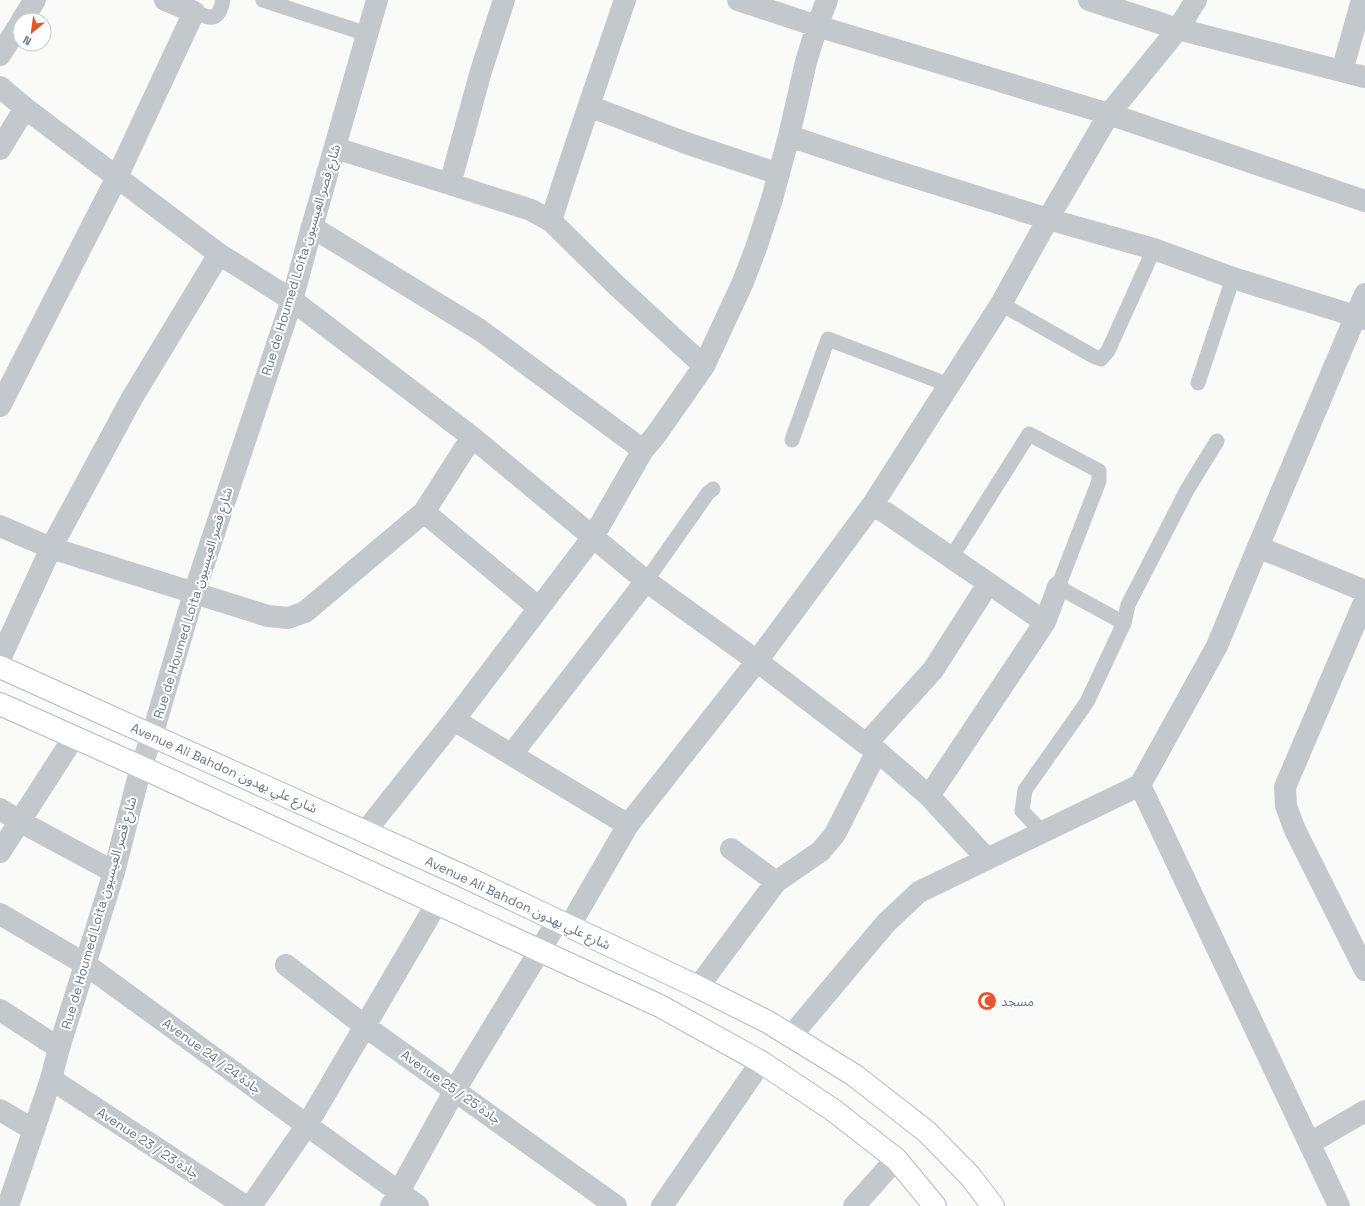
<svg xmlns="http://www.w3.org/2000/svg" width="1365" height="1206" font-family="'Space Grotesk','Noto Sans Arabic',sans-serif">
  <style>
    .lines { fill: none; stroke-linecap: round; stroke-linejoin: round }
    .secondary-casing { stroke: #b3babf; stroke-width: 24 }
    .service { stroke: #c3c8cc; stroke-width: 15 }
    .minor { stroke: #c3c8cc; stroke-width: 22 }
    .tertiary { stroke: #c3c8cc; stroke-width: 22 }
    .secondary { stroke: #fff; stroke-width: 22 }
    .labels { text-anchor: middle; dominant-baseline: central; stroke-width: 4; stroke-linejoin: round; paint-order: stroke }
    .street-label { font-size: 13px; fill: #657683; stroke: #fff }
    .poi-label { font-size: 13px; fill: #657683; stroke: #fff; text-anchor: start }
  </style>
  <rect width="100%" height="100%" fill="#fafaf8"/>
  <g class="lines">
    <defs>
      <path id="secondary" d="M0,667L461,875L698,987L768,1022L854,1075L927,1132L970,1176L993,1206
        M0,704L141,767L660,1006L761,1062L833,1110L896,1159L935,1206"/>
    </defs>
    <use href="#secondary" class="secondary-casing"/>
    <path class="service" d="M263,0L367,34
      M194,12C212,19 218,22 223,0
      M1001,304L1095,357L1101,359L1108,351L1154,249
      M1198,383L1233,278
      M792,440L828,339L949,385
      M951,558L1029,434L1099,471V481L1058,587L1124,623
      M646,581L708,493L713,489
      M1042,832L1022,811L1025,790L1087,702L1124,623L1128,605L1187,490L1217,441"/>
    <path class="minor" d="M738,0L817,26L1109,114L1365,201
      M1089,0L1178,29L1365,77
      M22,20L35,0
      M0,55L20,24
      M1342,71L1362,0
      M0,87L25,108L219,254L292,300L472,437L646,581L757,661L866,744L877,751L929,796L986,858
      M589,106L686,143L779,174
      M789,136L879,166L1048,219L1154,249L1233,278L1365,319
      M335,148L450,184L531,210L551,221L616,285L704,366
      M0,149L25,108
      M450,184L481,71L504,0
      M551,221C574,147 600,74 625,0
      M312,227L480,330L643,450
      M0,406L117,177L194,12L165,0
      M873,504L1045,622
      M424,512L539,608
      M0,526L51,548L268,616L288,618L305,612L424,512L472,437
      M1258,547L1365,591
      M1365,600L1285,787L1286,806L1295,830L1365,970
      M0,659L51,548L132,398L219,254
      M454,720L628,825
      M866,744L933,670L988,584
      M512,754L646,581
      M1140,785L1339,1206
      M929,796L1045,622L1058,587
      M0,809L21,822L114,872
      M365,832L454,720L593,537L643,450L655,436L704,366L743,282L756,248L772,199L789,136L806,62L817,26L827,0
      M731,849L776,882
      M0,852L74,737
      M0,914L85,964L418,1206
      M569,927L628,825L757,661L873,504L1001,304L1048,219L1109,114L1178,29L1196,0
      M286,965L366,1027L616,1206
      M698,987L776,882L821,851L835,834L877,751
      M0,1010L59,1048
      M791,1036L886,923L919,892L1140,785L1217,646L1258,547L1365,294
      M51,1079L245,1206
      M0,1110L34,1130
      M1310,1143L1365,1111
      M251,1206L307,1125L437,903
      M391,1206L455,1090L557,922
      M662,1206L761,1062
      M854,1206L896,1159"/>
    <path class="tertiary" d="M8,1206L51,1079L59,1048L114,872L141,767L152,736L194,593L292,300L312,227L377,0"/>
    <use href="#secondary" class="secondary"/>
  </g>
  <defs>
    <symbol id="mosque-disc" viewBox="-11 -11 22 22"><circle r="9.5" fill="#e4572e" stroke="#fff"/><path d="M3.5-4.9A6 6 0 1 0 3.5 4.9A5 5 0 1 1 3.5-4.9Z" fill="#fff"/></symbol>
  </defs>
  <g fill-rule="evenodd">
    <use href="#mosque-disc" x="976" y="990" width="22" height="22"/>
  </g>
  <g class="labels">
    <g class="street-label">
      <text transform="translate(301 260) rotate(-73)">Rue de Houmed Loita شارع قصر العيسيون</text>
      <text transform="translate(193 603) rotate(-73)">Rue de Houmed Loita شارع قصر العيسيون</text>
      <text transform="translate(224 768) rotate(24)">Avenue Ali Bahdon شارع علي بهدون</text>
      <text transform="translate(518 903) rotate(25)">Avenue Ali Bahdon شارع علي بهدون</text>
      <text transform="translate(99 913) rotate(-74)">Rue de Houmed Loita شارع قصر العيسيون</text>
      <text transform="translate(212 1056) rotate(36)">Avenue 24 / جادة 24</text>
      <text transform="translate(451 1087) rotate(35)">Avenue 25 / جادة 25</text>
      <text transform="translate(148 1143) rotate(33)">Avenue 23 / جادة 23</text>
    </g>
    <g class="poi-label">
      <text x="1001" y="1001">مسجد</text>
    </g>
  </g>
  <g transform="translate(32 32) rotate(209)"><circle r="19" fill="#ffffff" stroke="#c1c8cd"/>
  <path d="M0-3L7 15L0 10L-7 15Z" fill="#e4572e"/>
  <text y="-6" font-size="11" font-weight="bold" text-anchor="middle" fill="#657683">N</text>
  </g>
</svg>
